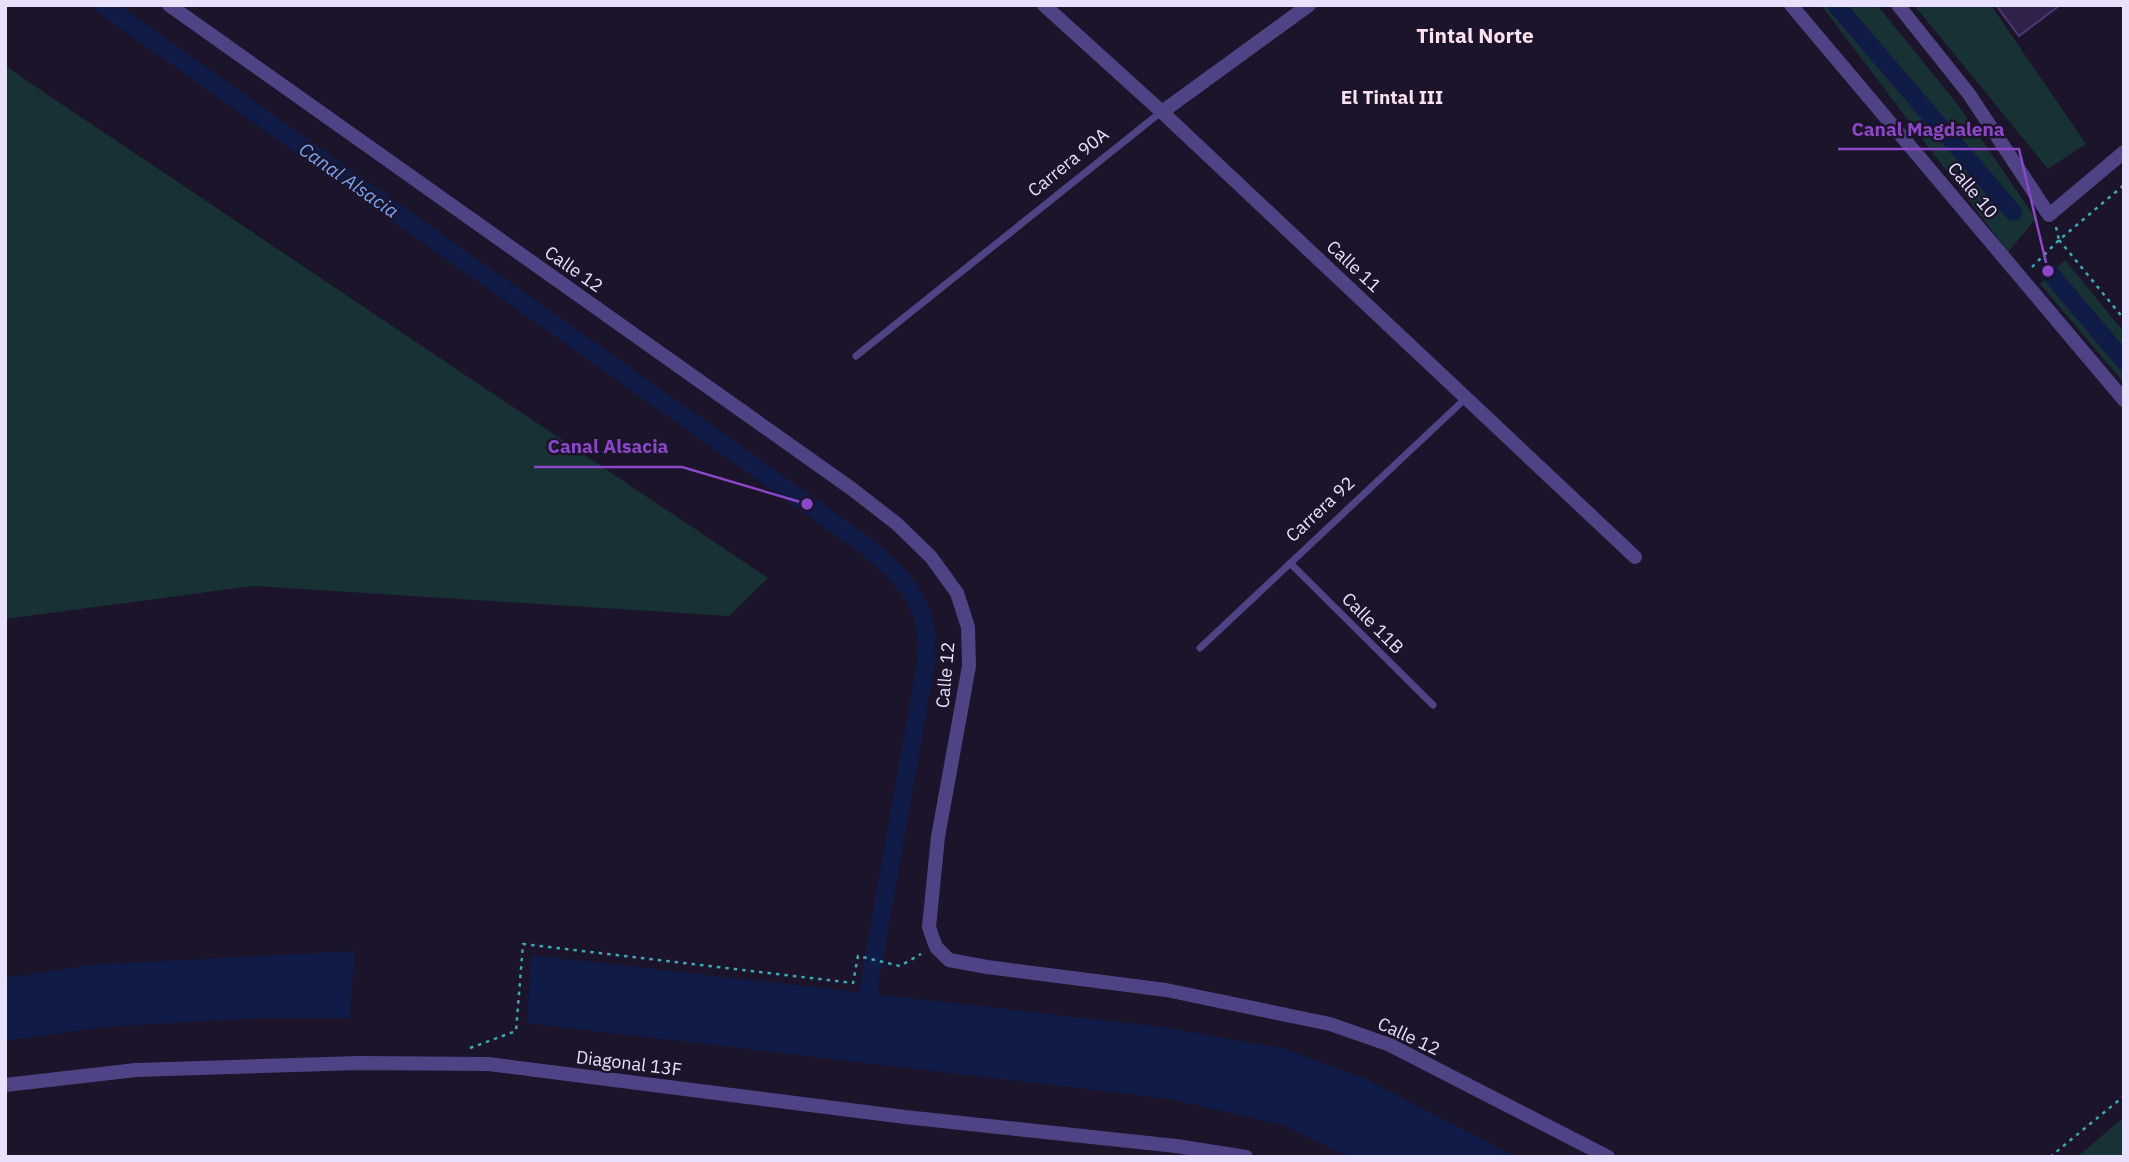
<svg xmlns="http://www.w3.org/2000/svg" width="2129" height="1162" font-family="'IBM Plex Sans',sans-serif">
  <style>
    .green { fill: #173134 }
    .water { fill: #101c47 }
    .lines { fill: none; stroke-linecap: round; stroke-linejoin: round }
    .canal { stroke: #101c47; stroke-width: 18 }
    .building { fill: #30214a; stroke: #4c3674; stroke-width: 2 }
    .path { stroke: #3ca9b4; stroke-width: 2.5; stroke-dasharray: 3.5 5; stroke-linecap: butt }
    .service { stroke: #504385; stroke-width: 7 }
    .minor { stroke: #504385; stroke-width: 14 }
    .tertiary { stroke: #504385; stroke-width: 14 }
    .labels { text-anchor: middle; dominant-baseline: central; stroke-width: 5; stroke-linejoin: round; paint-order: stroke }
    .street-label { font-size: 18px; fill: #e8e0fc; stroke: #1b142b }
    .neighbourhood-label { font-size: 19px; font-weight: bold; fill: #fce2ef; stroke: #1b142b }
    .water-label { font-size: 19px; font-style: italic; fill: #77a6f3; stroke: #1b142b }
    .quarter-label { font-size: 21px; font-weight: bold; fill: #fce2ef; stroke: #1b142b }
    .leader { fill: none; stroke: #8b47c8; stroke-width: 2.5 }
    .callout-dot { fill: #8b47c8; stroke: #1b142b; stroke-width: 2.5 }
    .callout-label { font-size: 19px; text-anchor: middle; font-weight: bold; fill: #8b47c8; stroke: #1b142b; stroke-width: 5; stroke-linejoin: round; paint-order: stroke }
  </style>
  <rect width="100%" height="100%" fill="#1b142b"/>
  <path class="green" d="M1821,5H1877L1958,105L2036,219L2008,252Z
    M1914,5H1991L2086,144L2048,169Z
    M5,65L39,89L768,578L729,616L253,586L5,619Z
    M2065,260L2124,332V383L2040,284Z
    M2124,1117V1157H2077Z"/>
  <path class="water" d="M355,951L349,1018H257L103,1027L5,1041V978L90,965Z
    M531,955L1162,1027L1285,1049L1366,1079L1516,1157H1348L1283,1125L1170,1099L527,1023Z"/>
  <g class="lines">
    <path class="canal" d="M103,5L858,540C888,563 924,594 926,635C927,644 926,654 926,663L864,1015
      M1836,5L2013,212
      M2048,271L2124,361"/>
  </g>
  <path class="building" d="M1996,5H2060L2019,36Z"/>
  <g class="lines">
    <path class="path" d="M2056,227L2059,240
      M2059,240L2124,319
      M2032,267L2059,240L2124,185
      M470,1048L516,1031L523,944L853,983L858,956L900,966L921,954
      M2050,1157L2124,1096"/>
    <path class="service" d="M856,356L1161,112
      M1290,563L1433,705
      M1200,648L1466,398"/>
    <path class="minor" d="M169,5L852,489L897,524L931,557L957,593L968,627L969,666L938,837L929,927L936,947L949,960L987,967L1166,990L1330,1024L1390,1045L1608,1157
      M1044,5L1162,112L1635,557
      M1791,5L2124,400
      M1162,112L1309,5
      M5,1085L136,1070L359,1063L488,1064L905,1117L1176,1146L1246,1157"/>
    <path class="tertiary" d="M1898,5L1969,94L2049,215L2124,152"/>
  </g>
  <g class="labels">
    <g class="street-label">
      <text transform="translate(1068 162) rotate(-39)">Carrera 90A</text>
      <text transform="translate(1973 190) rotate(50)">Calle 10</text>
      <text transform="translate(1354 266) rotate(43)">Calle 11</text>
      <text transform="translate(574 269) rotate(35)">Calle 12</text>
      <text transform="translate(1320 509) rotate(-43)">Carrera 92</text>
      <text transform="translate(1373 623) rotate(45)">Calle 11B</text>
      <text transform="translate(945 675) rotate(-85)">Calle 12</text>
      <text transform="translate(1409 1036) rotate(25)">Calle 12</text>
      <text transform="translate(629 1063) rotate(7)">Diagonal 13F</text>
    </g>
    <g class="neighbourhood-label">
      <text x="1392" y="97">El Tintal III</text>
    </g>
    <g class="water-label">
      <text transform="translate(349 180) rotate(35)">Canal Alsacia</text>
    </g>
    <g class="quarter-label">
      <text x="1475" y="35">Tintal Norte</text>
    </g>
  </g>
  <path class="leader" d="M2048 271L2019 149H1838M807 504L682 467H534"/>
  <g class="callout-dot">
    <circle cx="2048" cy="271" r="7"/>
    <circle cx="807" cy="504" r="7"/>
  </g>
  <g class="callout-label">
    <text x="1928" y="136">Canal Magdalena</text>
    <text x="608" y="453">Canal Alsacia</text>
  </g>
  <rect width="2129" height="1162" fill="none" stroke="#e8e0fc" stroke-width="14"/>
</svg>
